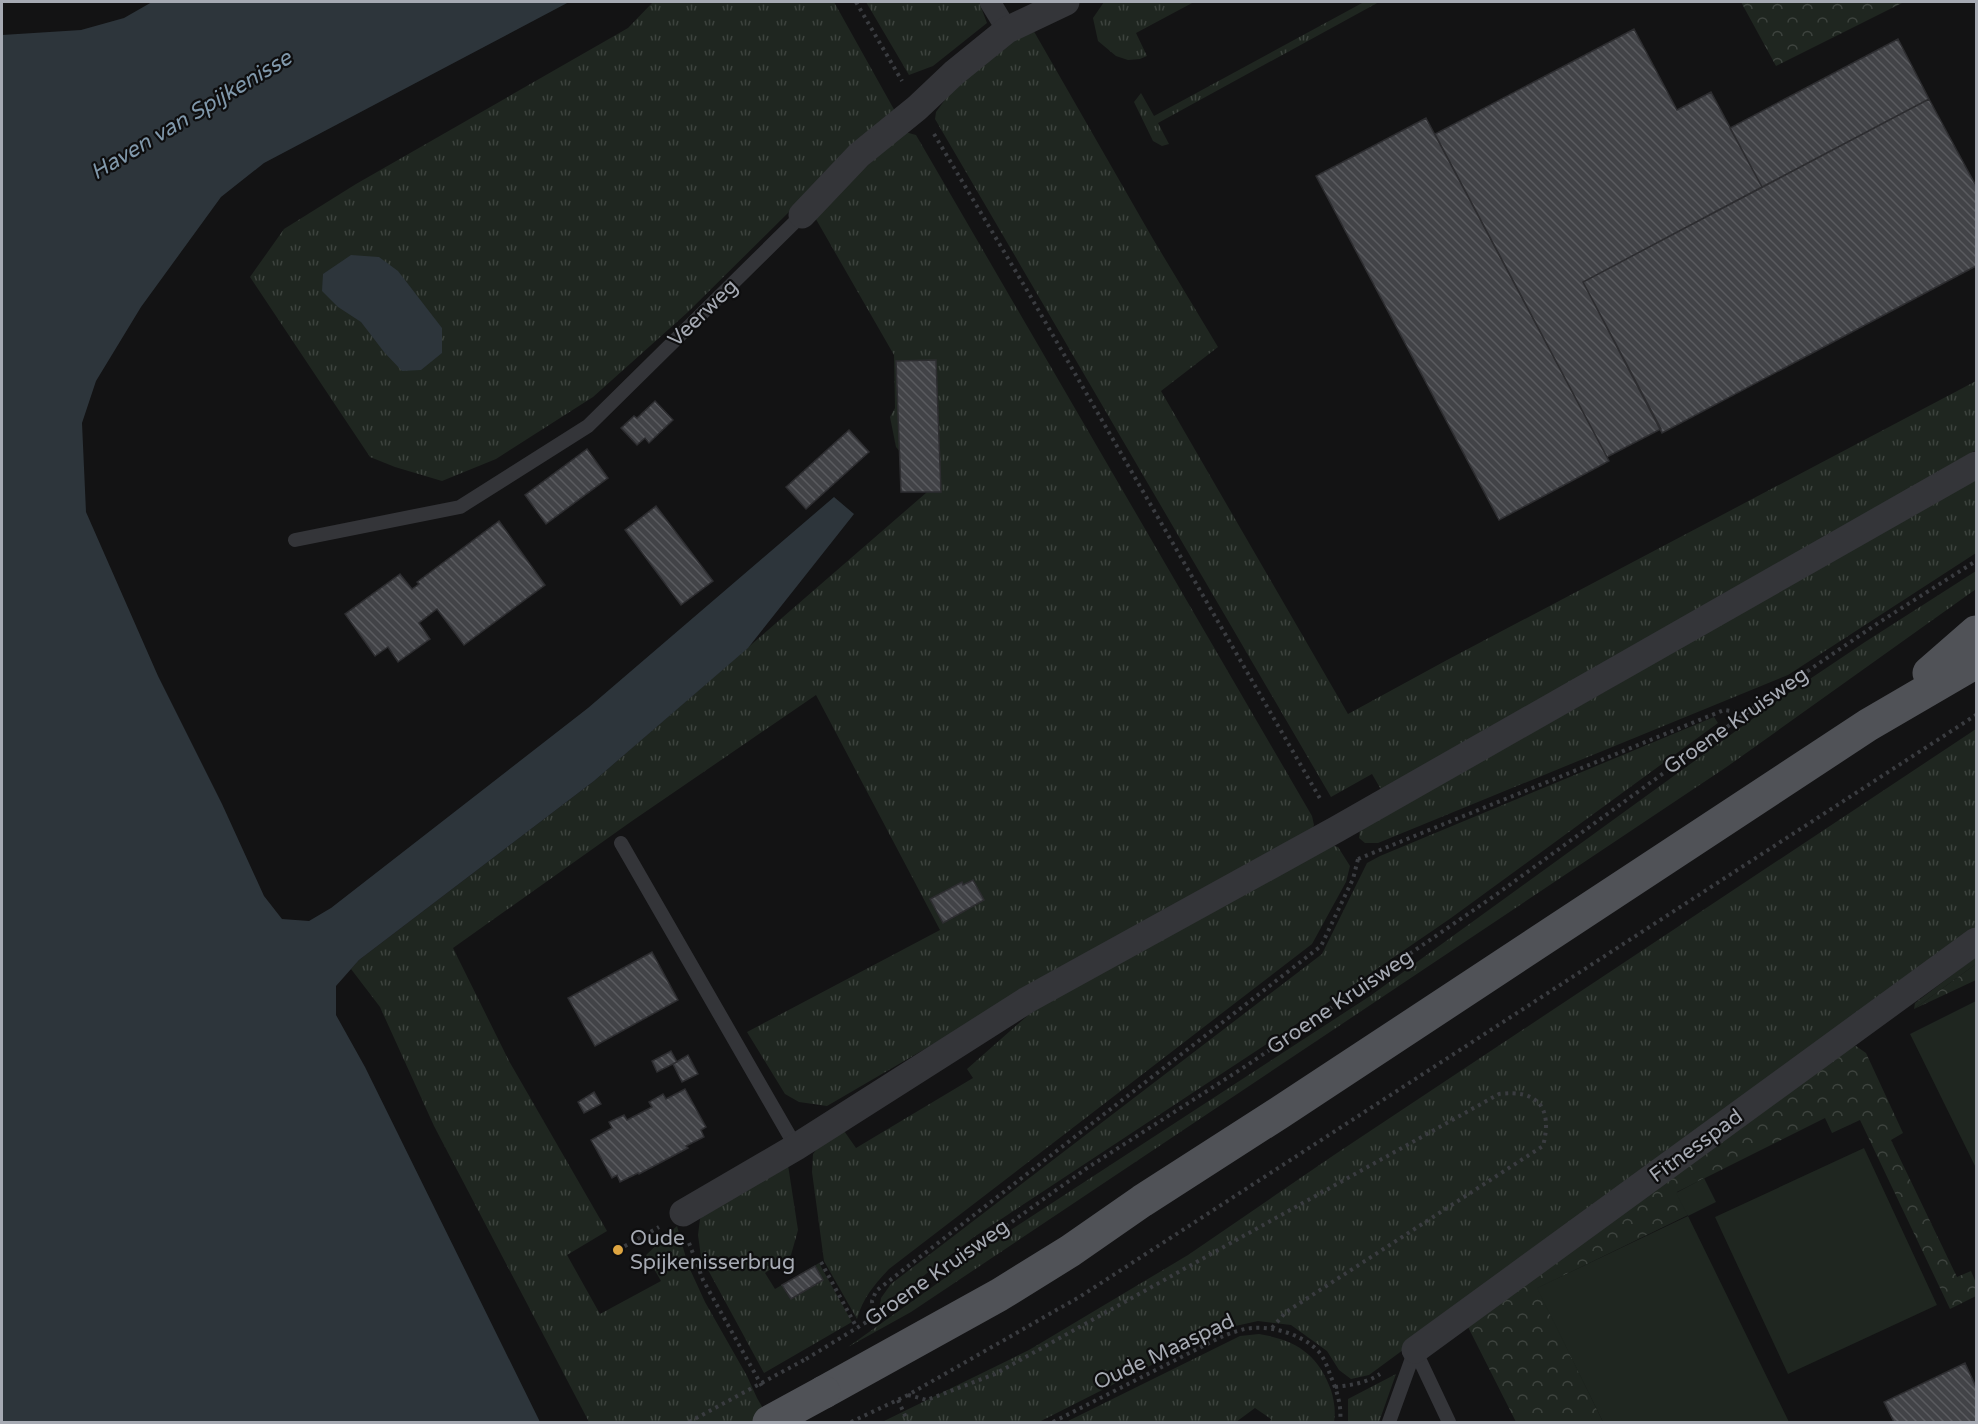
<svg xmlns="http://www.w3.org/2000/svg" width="1978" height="1424" font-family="'Varela Round',sans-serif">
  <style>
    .grass { fill: url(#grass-tufts) }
    .forest { fill: url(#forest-crowns) }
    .park { fill: #1f2620 }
    .water { fill: #2d353b }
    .building { fill: url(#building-back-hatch); stroke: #2d2d30; stroke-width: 1.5 }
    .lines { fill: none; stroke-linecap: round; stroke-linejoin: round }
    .path { stroke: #3a3c40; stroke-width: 4; stroke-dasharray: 3 4.5; stroke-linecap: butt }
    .service { stroke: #343539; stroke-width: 14 }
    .pedestrian { stroke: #343539; stroke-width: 21 }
    .minor { stroke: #343539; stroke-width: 27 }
    .primary { stroke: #505257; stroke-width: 33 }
    .path-bridge { stroke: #3a3c40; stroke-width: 4; stroke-dasharray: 3 4.5; stroke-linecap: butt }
    .primary-bridge { stroke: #505257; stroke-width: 33 }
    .poi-dot { fill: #dea541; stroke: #0e0e0f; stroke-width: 2 }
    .labels { text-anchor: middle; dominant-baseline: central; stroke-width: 4.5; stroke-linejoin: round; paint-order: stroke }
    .street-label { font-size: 21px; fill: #a6aab3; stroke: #0e0e0f }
    .poi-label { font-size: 21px; fill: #a6aab3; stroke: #0e0e0f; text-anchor: start }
    .water-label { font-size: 22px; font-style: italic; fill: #8098ab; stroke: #0e0e0f }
  </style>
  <defs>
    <pattern id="grass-tufts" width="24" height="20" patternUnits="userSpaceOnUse" patternTransform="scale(1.5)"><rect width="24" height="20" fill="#1f2620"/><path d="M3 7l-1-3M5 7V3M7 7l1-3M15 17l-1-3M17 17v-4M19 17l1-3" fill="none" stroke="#3d433e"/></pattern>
    <pattern id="forest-crowns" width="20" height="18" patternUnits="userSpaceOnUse" patternTransform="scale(1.5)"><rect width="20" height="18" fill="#1f2620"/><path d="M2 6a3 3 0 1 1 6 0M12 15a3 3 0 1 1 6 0" fill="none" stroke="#3d433e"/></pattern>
    <pattern id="building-back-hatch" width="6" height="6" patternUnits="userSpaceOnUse" patternTransform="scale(1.5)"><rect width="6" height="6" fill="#424347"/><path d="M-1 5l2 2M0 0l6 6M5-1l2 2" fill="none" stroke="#5a5b5f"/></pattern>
  </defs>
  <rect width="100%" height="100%" fill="#131314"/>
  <path class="grass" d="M653,2H834L896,113L793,208L688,312L593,397L496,459L442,481L395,467L370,457L250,277L284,229L356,184L628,28Z
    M866,2H979L987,23L933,66L909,75Z
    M1104,2H1194L1136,33L1147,56L1140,59L1128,60L1116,56L1098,41L1093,18Z
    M1364,2H1379L1158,123L1169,144L1162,146L1153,141L1134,102L1141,93L1154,116Z
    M1032,28L1153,239L1218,347L1161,391L1348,714L1447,660L1976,381V450L1383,793L1372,774L1331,797L935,119L936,112L961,78Z
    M905,132L916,135L1312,816L1314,825L1310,833L1014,997L827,1106L799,1102L785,1094L747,1032L940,930L816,695L632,821L453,948L509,1061L607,1231L567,1255L600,1314L661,1281L646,1255L677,1226L688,1265L705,1302L747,1376L757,1398L771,1422H589L434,1126L380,1007L351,969L359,960L594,781L934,486L916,471L896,447L890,417L895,408L894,355L813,214Z
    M1976,471V553L1788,675L1378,843H1365L1359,838L1360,829L1608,690Z
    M1976,571V589L1728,766L911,1312L848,1347L949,1275L983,1248L1370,996L1780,699L1865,642Z
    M1714,717L1718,723L1451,918L1282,1034L974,1237L913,1284L880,1305L881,1298L891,1284L1322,954L1367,863L1380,856Z
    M1976,729V929L1369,1375L1351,1379L1339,1370L1327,1351L1291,1325L1258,1321L1231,1327L1197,1342L1039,1422H882L1029,1350L1188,1255L1334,1155Z
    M1330,845L1338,847L1350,866L1346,882L1312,944L889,1269C874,1285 863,1298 857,1319L824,1261L812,1172L813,1154L824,1140L842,1128L856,1148L973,1078L967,1069L1034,1010Z
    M1976,957V964L1914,1009L1915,1003Z
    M788,1165L798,1230L791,1255L765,1273L775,1289L819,1263L852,1322L764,1373L701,1257L698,1235L700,1219L711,1207Z
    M1259,1334C1296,1340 1318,1354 1331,1390C1334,1400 1336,1412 1334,1422H1270L1271,1419L1255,1408L1236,1422H1066L1240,1336Z
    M1396,1374L1379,1422H1348V1399Z"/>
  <path class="forest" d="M1741,2H1904L1776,66Z
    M1976,964V980L1914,1009Z
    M1856,1046L1866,1053L1903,1133L1891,1140L1957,1277L1971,1271L1976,1283V1296L1950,1309L1860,1120L1832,1133L1825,1118L1677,1192L1688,1215L1538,1288L1603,1422H1516L1467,1325L1845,1048Z"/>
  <path class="park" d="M1976,1001V1168L1910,1034Z
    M1864,1148L1937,1305L1788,1374L1715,1217Z
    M1704,1178L1716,1202L1688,1216L1789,1422H1603L1537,1288L1688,1216L1676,1193Z"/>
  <path class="water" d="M152,2H569L264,163L221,197L141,307L96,381L82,423L86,512L158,676L222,804L264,896L282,919L309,921L331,908L588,708L834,497L854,514L748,648L594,781L359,960L336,986V1015L365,1067L540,1422H2V35L81,30L124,18Z
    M351,255L379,257L398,271L442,328V353L421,370L402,371L384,352L361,322L338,307L322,291L323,274Z"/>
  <path class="building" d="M1634,29L1677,110L1711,92L1762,187L1583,282L1661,429L1607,457L1435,134Z
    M1898,39L1929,99L1762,187L1730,128Z
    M1929,99L1976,186V266L1662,433L1583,282Z
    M1426,118L1609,461L1499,520L1316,176Z
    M936,360L941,492H901L896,361Z
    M655,401L673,420L649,443L645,438L637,445L621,428L634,416L637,418Z
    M849,430L869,452L806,509L786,487Z
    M587,449L608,478L546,524L525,495Z
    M656,506L713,581L681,605L625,530Z
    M499,521L545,585L464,645L437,609L419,623L430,639L398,662L388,647L375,656L345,614L400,574L412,589L419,584L417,582Z
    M973,880L984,900L943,923L930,899L962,882L963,885Z
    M652,952L678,1000L595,1046L568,998Z
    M671,1051L677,1062L657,1072L652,1061Z
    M688,1055L698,1074L682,1082L673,1064Z
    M685,1089L706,1127L701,1130L704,1137L686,1146L688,1148L639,1174L638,1173L620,1182L617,1175L612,1178L591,1140L612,1128L609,1122L624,1115L627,1120L652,1107L649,1102L663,1094L666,1099Z
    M594,1092L601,1104L584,1113L578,1102Z
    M815,1266L823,1280L791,1299L782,1285Z
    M1965,1363L1976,1387V1422H1894L1884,1402Z"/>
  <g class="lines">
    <path class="path" d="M856,2L902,81
      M934,134L1028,292L1322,802
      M1358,859L1724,710L1745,713
      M689,1243L703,1280L763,1388
      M618,1250L659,1227
      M821,1262L857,1328
      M873,1318L872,1301L876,1291L1321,946L1353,879L1358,859
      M806,1359L873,1318L946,1269L1087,1168L1249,1064L1497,894L1745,714L1878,623L1976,561
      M1335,1387C1352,1385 1366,1383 1380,1374
      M908,1395L927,1400L995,1374L1499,1094C1538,1089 1553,1108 1543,1146L1286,1312L1271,1329
      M898,1400L908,1422
      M851,1422L908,1395L1081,1296L1976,715
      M1053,1422L1219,1338C1226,1335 1233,1332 1241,1330C1265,1323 1302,1333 1319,1352C1325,1359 1328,1369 1331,1377C1337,1391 1342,1407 1340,1422"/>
    <path class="service" d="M295,540L460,507L588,426L802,215
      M621,843L796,1147
      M1415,1350L1449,1422
      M1389,1422L1415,1350"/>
    <path class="pedestrian" d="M990,2L1007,30"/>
    <path class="minor" d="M802,215L859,155L917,108L954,73L1007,30L1066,2
      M683,1213L796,1147L1027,1000L1337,829L1976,465
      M1415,1350L1976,941"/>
    <path class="primary" d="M1929,673L1976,632
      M824,1392L999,1295L1070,1251L1142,1201L1279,1113L1868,725L1976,662"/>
    <path class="path-bridge" d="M689,1422L806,1359"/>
    <path class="primary-bridge" d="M769,1422L824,1392"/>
  </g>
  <circle class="poi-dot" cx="618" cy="1250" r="6"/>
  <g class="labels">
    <g class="street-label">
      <text transform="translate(703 313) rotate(-44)">Veerweg</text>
      <text transform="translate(1736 721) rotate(-35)">Groene Kruisweg</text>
      <text transform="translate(1340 1002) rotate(-34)">Groene Kruisweg</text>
      <text transform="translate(1696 1146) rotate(-36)">Fitnesspad</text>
      <text transform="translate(937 1273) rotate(-35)">Groene Kruisweg</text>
      <text transform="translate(1164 1352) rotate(-25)">Oude Maaspad</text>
    </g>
    <g class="poi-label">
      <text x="630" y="1238">Oude<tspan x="630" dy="24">Spijkenisserbrug</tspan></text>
    </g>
    <g class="water-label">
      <text transform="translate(191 115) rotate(-31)">Haven van Spijkenisse</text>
    </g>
  </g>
  <rect width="1978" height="1424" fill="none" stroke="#a6aab3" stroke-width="6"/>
</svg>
